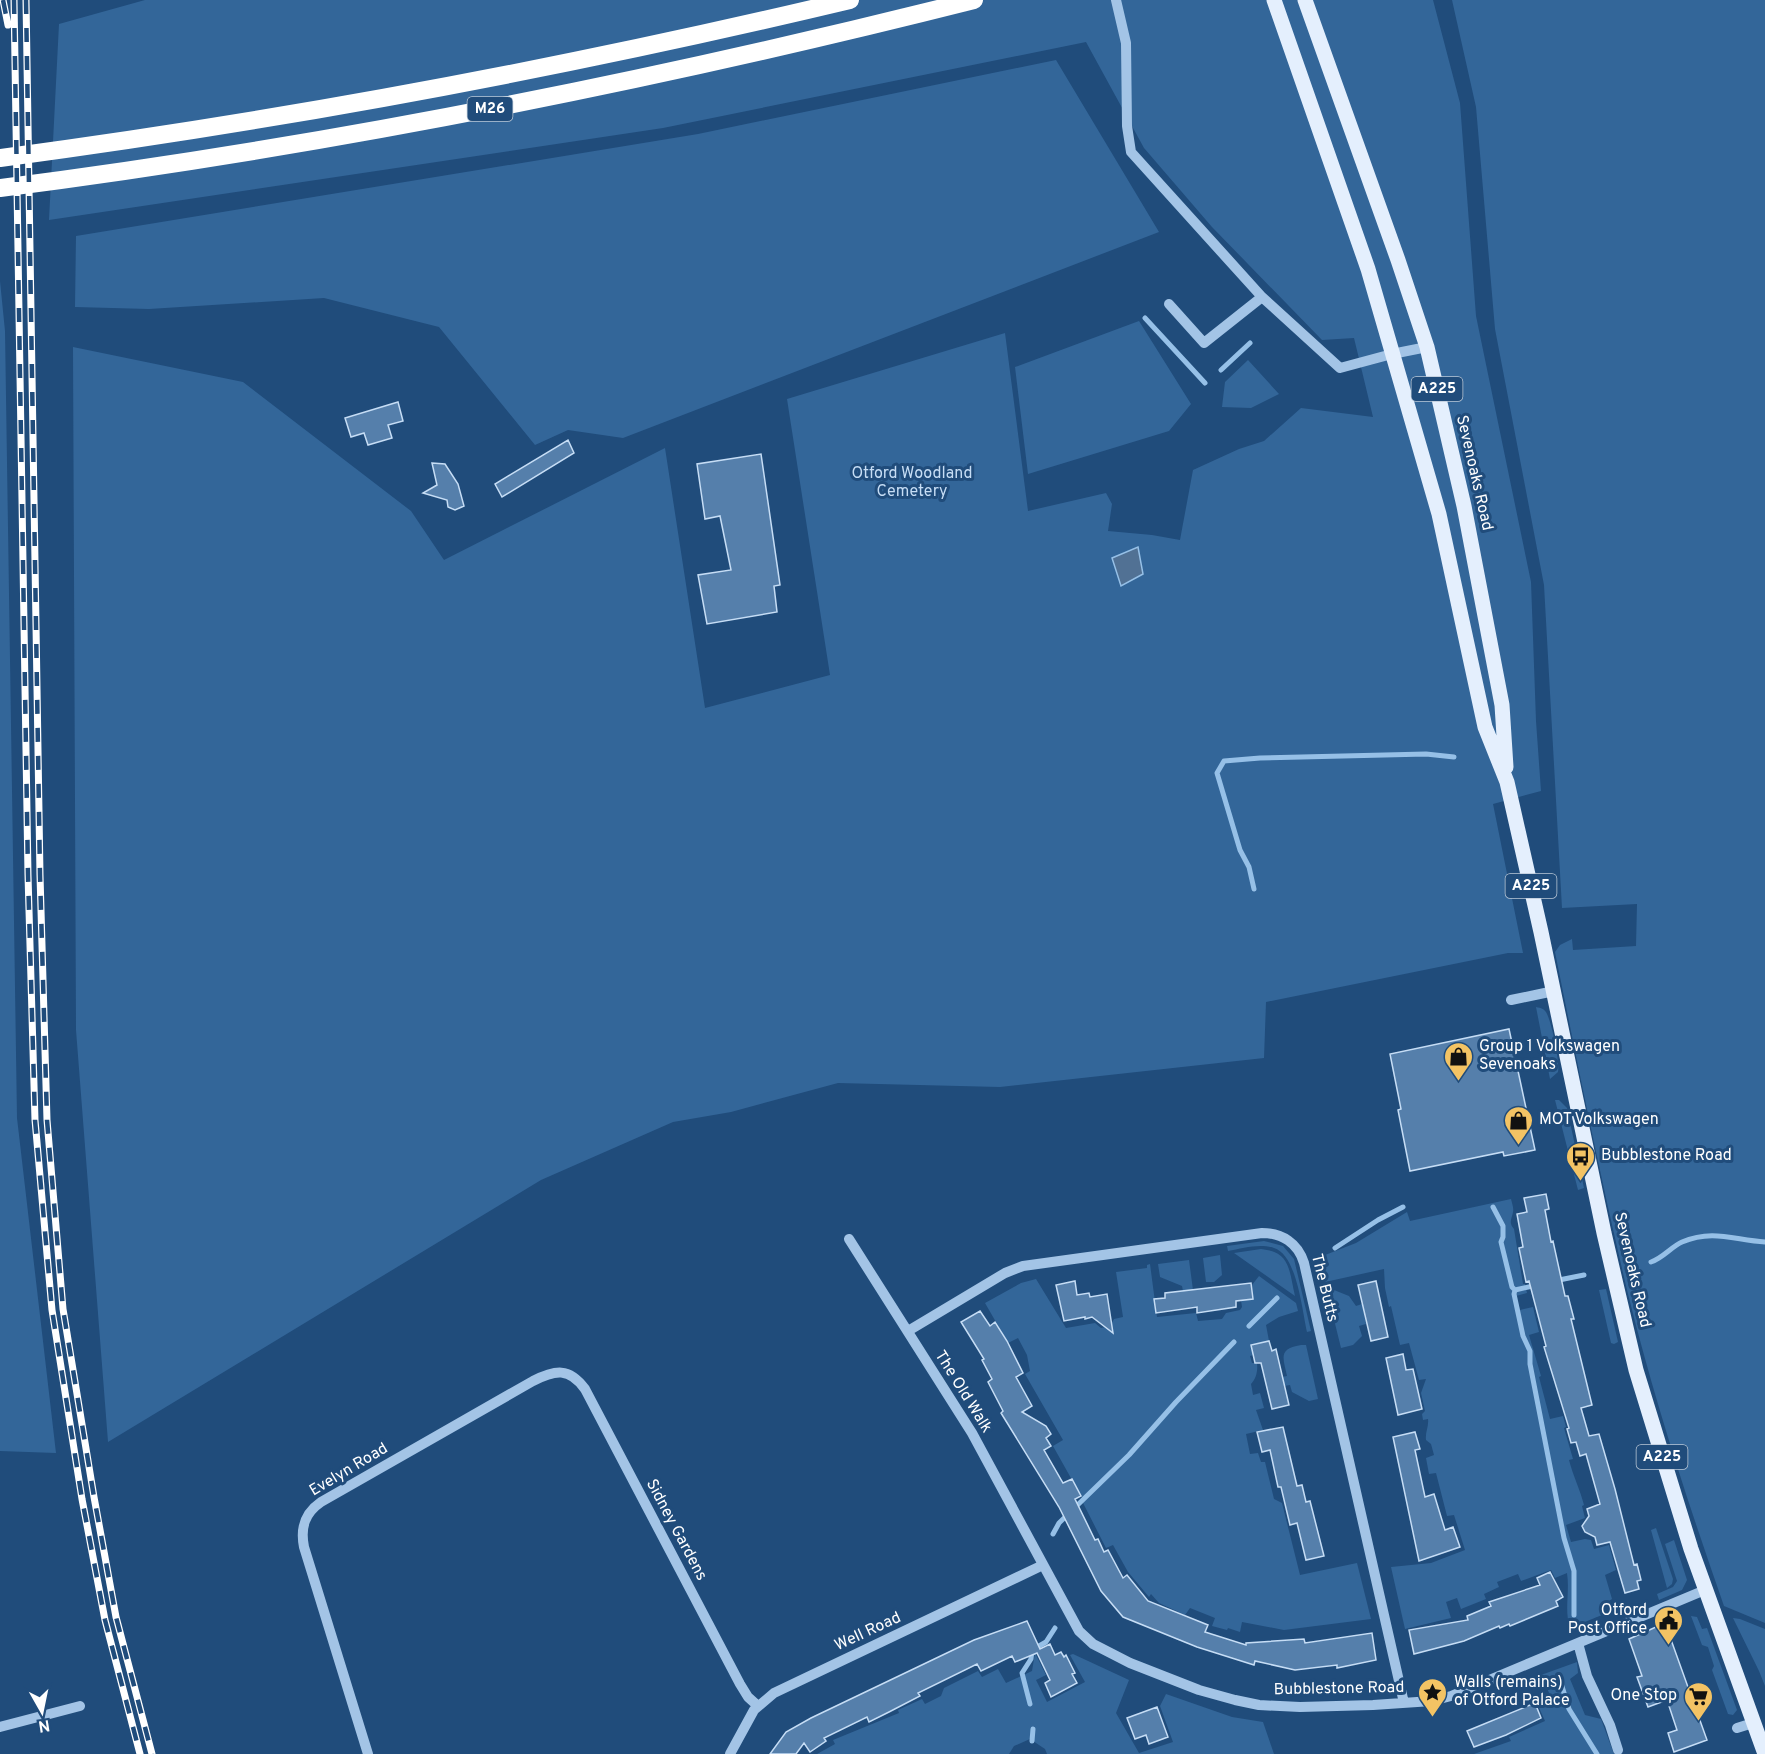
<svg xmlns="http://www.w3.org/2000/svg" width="1765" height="1754" font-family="Overpass,sans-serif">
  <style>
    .green { fill: #369 }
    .water { fill: #517194; stroke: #96c0e7; stroke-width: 1.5 }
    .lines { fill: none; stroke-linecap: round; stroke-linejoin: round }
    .stream { stroke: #96c0e7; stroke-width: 5 }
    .building { fill: #557fab; stroke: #c6ddf5; stroke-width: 1.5 }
    .minor { stroke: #a3c4e6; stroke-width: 10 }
    .major { stroke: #e4effd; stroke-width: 15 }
    .highway { stroke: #fff; stroke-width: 18 }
    .rail-casing { stroke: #fff; stroke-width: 7 }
    .rail { stroke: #204c7b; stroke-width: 4.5; stroke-dasharray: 14; stroke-linecap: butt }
    .labels { text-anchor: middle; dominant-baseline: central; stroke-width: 6; stroke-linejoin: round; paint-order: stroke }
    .shield { fill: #204c7b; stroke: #bcc9d7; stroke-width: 1.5 }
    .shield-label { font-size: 15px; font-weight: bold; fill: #fff }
    .street-label { font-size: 16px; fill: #fff; stroke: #204c7b }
    .park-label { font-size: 16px; fill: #c6ddf5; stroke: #204c7b }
    .poi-label { font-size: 16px; fill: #fff; stroke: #204c7b; text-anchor: start }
  </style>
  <rect width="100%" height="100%" fill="#204c7b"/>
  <path class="green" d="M145,0H1433L1460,103L1476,316L1531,582L1536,721L1541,791L1493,804L1523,953H1508L1266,1002L1264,1058L1000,1087L838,1083L731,1112L673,1122L541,1180L108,1442L76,1030L73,347L243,382L411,511L444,560L665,448L705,708L830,675L787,399L1005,333L1028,511L1106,493L1112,504L1108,531L1152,535L1180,540L1193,470L1239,449L1264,441L1301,408L1373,417L1354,338L1322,340L1212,227L1144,148L1086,42L663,128L49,220L59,24Z
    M1452,0H1765V1623L1724,1606C1688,1503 1654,1399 1628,1294C1601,1181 1578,1066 1555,952L1560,945L1572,939L1573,950L1636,946L1637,904L1562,908L1544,585L1495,329L1476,107Z
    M1056,60L1159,232L623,438L568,430L535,445L439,327L324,298L149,309L75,307L76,236L698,134Z
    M0,281L5,331L17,1118L56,1453L0,1451Z
    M1139,321L1191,404L1169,431L1028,474L1015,367Z
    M1248,360L1279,394L1251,408L1222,407L1225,382Z
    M1536,1007C1541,1008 1545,1009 1547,1014C1552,1024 1560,1062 1558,1072L1550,1079Z
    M1555,1100H1559L1567,1108L1584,1188L1578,1190Z
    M1511,1199C1512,1203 1514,1209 1513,1212C1512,1219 1508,1222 1514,1229L1523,1284H1525L1527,1293L1516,1296L1520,1310L1533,1307L1539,1332L1529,1335L1541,1376L1539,1377L1550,1419L1563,1416L1566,1427L1564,1428L1573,1459L1569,1460C1573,1476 1580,1489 1584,1505L1582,1506L1585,1518L1566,1525L1571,1542L1585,1539L1591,1540L1594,1549L1609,1545L1616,1570L1605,1575L1612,1599L1600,1607L1602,1615L1570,1628C1564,1610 1570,1592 1567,1573L1555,1578L1551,1570L1521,1581L1518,1574L1497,1582L1499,1587L1484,1594L1486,1599L1461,1609L1457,1598L1446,1602L1451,1618L1405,1629L1391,1567L1431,1563L1465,1550L1454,1515L1447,1516L1436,1473L1429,1474L1426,1458L1434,1455L1431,1444L1426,1440C1425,1432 1429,1427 1428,1419L1423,1420L1422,1414L1425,1411L1421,1393L1426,1379L1419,1380L1409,1343L1400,1345L1391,1306L1389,1307L1385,1288L1384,1269L1325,1282L1320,1257L1356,1243L1407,1212L1410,1221Z
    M1264,1241L1283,1246L1294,1259L1311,1331L1307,1332C1302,1310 1297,1255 1274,1248C1260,1243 1243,1248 1228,1251L1227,1246Z
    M1261,1249C1291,1252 1289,1271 1295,1296L1234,1253Z
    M1220,1255L1222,1275L1214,1282H1206L1203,1258Z
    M1189,1260L1193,1290L1183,1291L1182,1286L1160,1277L1158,1264Z
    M1150,1264L1157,1317L1196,1313L1198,1321L1222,1319L1226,1313L1240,1310L1242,1307L1241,1300L1253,1299L1252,1285L1259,1276L1296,1303L1298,1311L1279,1317L1266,1325L1269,1341L1251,1345L1253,1355L1250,1356L1252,1363H1257C1258,1371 1256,1379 1251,1384L1253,1395L1260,1393L1264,1408L1256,1410L1263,1430L1246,1434L1250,1454L1258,1453L1261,1462H1265L1274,1499L1282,1503L1300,1575L1357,1563L1371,1619L1284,1630L1242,1622L1240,1632L1228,1628L1227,1630L1212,1626L1215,1618L1190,1608L1185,1615L1159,1603L1151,1594L1149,1597L1128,1572L1113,1545L1106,1548L1082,1501L1084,1499L1081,1496L1053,1446L1063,1440L1025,1374L1030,1371L1027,1355L1018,1338L1008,1343L985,1303L1021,1283L1036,1279L1066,1328L1095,1323L1101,1328L1110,1326L1114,1319L1123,1317L1116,1272L1147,1268V1265Z
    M1606,1289L1618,1342L1614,1344L1611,1343L1599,1290Z
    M1334,1290L1349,1296L1356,1306L1362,1304L1366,1324L1359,1326L1362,1336L1353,1345L1341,1348L1327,1291Z
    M1301,1345H1306L1318,1399L1309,1401L1292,1392L1290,1385L1284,1386L1282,1377L1287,1376C1283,1357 1278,1349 1301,1345Z
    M1656,1528L1673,1579L1672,1584L1667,1588L1651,1530Z
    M1674,1540L1687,1580L1682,1590L1659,1600L1657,1594L1673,1587L1677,1581L1665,1544Z
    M1691,1616L1697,1617L1702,1629L1707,1628L1737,1710L1733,1715L1728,1714L1712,1670L1714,1666L1708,1647L1702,1645Z
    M1733,1618L1740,1619L1765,1629V1686L1759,1671Z
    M1035,1653L1046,1675L1036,1680L1047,1702L1085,1682L1070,1655L1073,1654L1129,1680L1116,1713L1139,1753L1173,1742L1160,1706L1166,1694L1232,1717L1263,1722L1274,1754H1047L1045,1749L1030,1739L1014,1746L1009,1754H817L835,1744L833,1740L899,1713L898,1710L922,1699L925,1704L941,1696L944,1688L978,1671L982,1677L998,1669L1006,1683L1032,1671Z
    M1577,1662L1578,1673L1570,1679L1585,1715L1601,1719L1614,1754H1474L1511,1741L1509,1737L1545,1721L1536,1701L1550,1695L1541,1675Z"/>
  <path class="water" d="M1138,547L1143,574L1121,586L1112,558Z"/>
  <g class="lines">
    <path class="stream" d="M1145,318L1205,383
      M1221,370L1250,343
      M1254,889L1249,867L1240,850L1217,773L1224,761L1260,758L1426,754L1454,757
      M1493,1207L1503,1226V1237L1501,1242L1512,1287L1515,1290L1514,1294L1523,1336L1530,1351V1364L1564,1538L1574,1571V1615
      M1335,1248L1378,1220L1403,1207
      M1651,1262C1663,1258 1671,1247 1682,1242C1713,1229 1734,1240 1765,1242
      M1554,1281L1584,1275
      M1515,1290L1537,1285
      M1249,1326L1277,1298
      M1053,1534L1059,1523L1129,1455L1176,1402L1234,1342
      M1560,1680L1569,1709L1597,1754
      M1030,1704L1022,1673L1031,1659L1032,1650L1046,1642L1055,1628
      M1032,1741L1033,1729"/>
  </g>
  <path class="building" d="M398,402L403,421L388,425L392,438L368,445L364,433L351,437L345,418Z
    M568,440L574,453L502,497L495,484Z
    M761,454L780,585L774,586L777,612L707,624L698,575L731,570L720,516L705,519L697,464Z
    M432,463L445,464L458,484L464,506L455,510L448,507L447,500L423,493L437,485Z
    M1509,1029L1535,1150L1504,1156L1503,1152L1410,1171L1398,1110L1401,1109L1390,1054Z
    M1546,1194L1549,1209L1545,1210L1551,1242L1553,1241L1565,1296H1568L1574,1319H1571L1592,1405L1581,1408L1589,1436L1599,1434L1615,1489L1634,1565L1637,1564L1641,1580L1637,1581L1639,1589L1625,1593L1610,1542L1597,1545L1595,1537L1585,1532L1582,1526L1589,1516L1587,1509L1600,1504L1586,1454L1580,1456L1576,1442L1571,1443L1567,1429L1569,1428L1544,1347L1546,1346L1529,1281L1526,1282L1519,1248L1523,1247L1517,1214L1527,1212L1524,1198Z
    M1075,1281L1077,1295L1089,1293L1090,1297L1107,1294L1113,1333L1092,1317L1085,1319V1317L1064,1321L1056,1285Z
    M1376,1281L1388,1337L1371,1341L1358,1285Z
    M1251,1283L1253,1299L1236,1301V1307L1197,1313V1307L1156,1313L1154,1299L1165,1298V1293Z
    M980,1311L990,1326L995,1322L1007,1341L1023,1373L1016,1377L1032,1406L1022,1412L1046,1426L1051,1434L1046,1438L1051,1446L1044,1450L1063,1483L1072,1479L1081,1496L1075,1499L1095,1540L1098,1539L1104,1552L1108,1550L1123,1578L1127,1575L1148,1601L1208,1625L1205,1632L1246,1645V1643L1304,1639L1305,1643L1372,1633L1376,1660L1337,1668V1665L1295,1670L1255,1661L1254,1665L1197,1647L1123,1617L1101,1591L1059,1507L1001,1413L1003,1411L988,1382L992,1379L982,1360L984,1359L961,1322Z
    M1269,1341L1272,1351L1276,1349L1289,1405L1272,1409L1261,1363H1255L1251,1345Z
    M1403,1354L1406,1370L1413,1369L1422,1409L1398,1415L1386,1358Z
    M1283,1427L1297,1486L1302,1485L1306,1502L1310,1501L1324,1556L1306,1560L1297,1523L1290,1525L1281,1487H1278L1270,1450L1262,1452L1257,1432Z
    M1415,1432L1420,1449L1415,1450L1425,1497L1434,1494L1445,1530L1453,1527L1460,1547L1419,1561L1393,1437Z
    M1550,1572L1563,1597L1556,1601L1558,1606L1510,1626L1509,1624L1500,1628L1499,1626L1464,1641L1414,1654L1409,1630L1468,1620L1467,1616L1491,1606L1489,1602L1540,1585L1537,1578Z
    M1027,1621L1040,1649L1050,1644L1055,1655L1061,1652L1064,1657L1066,1655L1075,1673L1072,1674L1077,1683L1051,1697L1045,1683L1050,1680L1037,1653L1015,1662L1012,1656L981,1671L977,1664L918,1693L920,1696L889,1712L869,1722L867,1717L824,1738L826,1741L810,1752L804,1743L796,1754H770L786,1732L811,1718L974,1640Z
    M1665,1623L1707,1740L1674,1752L1668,1733L1677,1730L1667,1700L1648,1707L1637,1677L1642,1676L1629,1639Z
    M1535,1703L1541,1718L1506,1735L1474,1747L1467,1731Z
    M1157,1707L1168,1737L1149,1744L1146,1735L1135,1739L1127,1718Z"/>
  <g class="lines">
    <path class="minor" d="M1116,0L1126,43L1127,126L1131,152L1262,297L1340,368L1392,354L1427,347
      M1169,304L1204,343L1262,297
      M1511,1000L1554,991
      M849,1239L972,1433L1079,1631L1093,1644L1130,1663L1199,1690L1235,1700L1259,1705L1300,1707L1373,1705L1432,1701L1451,1696L1705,1590
      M908,1331L1005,1273L1023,1266L1262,1233C1282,1233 1298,1243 1304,1263L1404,1703
      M1578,1643L1587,1676L1610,1725L1618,1750
      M0,1727L80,1706
      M1737,1728L1753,1723
      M368,1754L304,1547C300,1527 305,1513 321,1502L533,1381C555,1370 569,1367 585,1389L740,1684L748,1697L758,1706
      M730,1754L754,1710L774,1693L1043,1565"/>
    <path class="major" d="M1274,0L1368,269L1439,514L1485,727L1507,782L1541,932L1604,1233L1636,1370L1691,1549L1765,1754
      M1305,0L1398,260L1427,347L1464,506L1502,705L1506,767"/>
    <path class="highway" d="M0,158C286,120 569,67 850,0
      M0,188C328,146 653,81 974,0"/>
    <defs>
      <path id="rail" d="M3,0L8,25
        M14,0L28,875L35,1120L52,1310L82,1499L105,1620L140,1754
        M26,0L40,875L47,1120L63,1309L94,1497L116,1617L152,1754"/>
    </defs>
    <use href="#rail" class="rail-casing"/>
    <use href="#rail" class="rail"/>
  </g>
  <defs>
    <symbol id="shop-pin" viewBox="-11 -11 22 30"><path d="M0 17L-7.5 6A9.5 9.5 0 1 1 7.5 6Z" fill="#f3c364" stroke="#204c7b"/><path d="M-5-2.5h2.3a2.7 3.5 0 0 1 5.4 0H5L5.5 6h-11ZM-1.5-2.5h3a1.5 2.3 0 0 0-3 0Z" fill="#111"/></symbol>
    <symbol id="bus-pin" viewBox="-11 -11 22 30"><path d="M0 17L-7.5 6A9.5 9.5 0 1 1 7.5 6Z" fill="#f3c364" stroke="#204c7b"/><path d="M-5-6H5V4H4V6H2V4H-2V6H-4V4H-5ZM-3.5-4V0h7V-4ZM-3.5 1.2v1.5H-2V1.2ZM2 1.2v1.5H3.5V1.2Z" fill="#111"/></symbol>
    <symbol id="civic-pin" viewBox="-11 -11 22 30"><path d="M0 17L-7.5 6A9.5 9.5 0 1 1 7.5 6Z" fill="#f3c364" stroke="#204c7b"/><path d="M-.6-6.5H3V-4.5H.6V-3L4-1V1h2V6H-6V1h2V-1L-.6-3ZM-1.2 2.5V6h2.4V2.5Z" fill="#111"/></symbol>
    <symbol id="sight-pin" viewBox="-11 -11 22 30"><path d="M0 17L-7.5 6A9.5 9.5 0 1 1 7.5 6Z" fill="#f3c364" stroke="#204c7b"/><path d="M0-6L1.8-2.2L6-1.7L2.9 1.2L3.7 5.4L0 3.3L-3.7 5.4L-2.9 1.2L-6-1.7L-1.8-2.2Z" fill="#111"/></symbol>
    <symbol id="supermarket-pin" viewBox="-11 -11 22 30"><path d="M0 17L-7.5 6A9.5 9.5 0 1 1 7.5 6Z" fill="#f3c364" stroke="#204c7b"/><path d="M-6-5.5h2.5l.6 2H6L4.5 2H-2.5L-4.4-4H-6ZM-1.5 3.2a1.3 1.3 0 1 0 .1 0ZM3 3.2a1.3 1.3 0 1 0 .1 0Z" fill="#111"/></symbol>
  </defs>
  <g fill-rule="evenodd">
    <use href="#shop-pin" x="1442" y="1040" width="33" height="45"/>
    <use href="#shop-pin" x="1502" y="1104" width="33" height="45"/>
    <use href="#bus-pin" x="1564" y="1140" width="33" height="45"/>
    <use href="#civic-pin" x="1652" y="1604" width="33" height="45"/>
    <use href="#sight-pin" x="1416" y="1676" width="33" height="45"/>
    <use href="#supermarket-pin" x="1682" y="1680" width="33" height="45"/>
  </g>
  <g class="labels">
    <g class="shield">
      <rect x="467.5" y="97" width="45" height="24" rx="4.5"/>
      <rect x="1411.5" y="377" width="51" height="24" rx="4.5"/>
      <rect x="1505.5" y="874" width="51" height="24" rx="4.5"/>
      <rect x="1636.5" y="1445" width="51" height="24" rx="4.5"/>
    </g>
    <g class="shield-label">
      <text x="490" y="109">M26</text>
      <text x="1437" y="389">A225</text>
      <text x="1531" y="886">A225</text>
      <text x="1662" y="1457">A225</text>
    </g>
    <g class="street-label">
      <text transform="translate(1474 473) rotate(77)">Sevenoaks Road</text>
      <text transform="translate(1632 1270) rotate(77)">Sevenoaks Road</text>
      <text transform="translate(1324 1288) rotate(76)">The Butts</text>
      <text transform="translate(963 1392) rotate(58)">The Old Walk</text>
      <text transform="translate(349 1470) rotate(-31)">Evelyn Road</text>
      <text transform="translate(676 1530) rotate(62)">Sidney Gardens</text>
      <text transform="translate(868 1632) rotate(-25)">Well Road</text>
      <text transform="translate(1339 1689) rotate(-1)">Bubblestone Road</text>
    </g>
    <g class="park-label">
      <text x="912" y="474">Otford Woodland<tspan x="912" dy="18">Cemetery</tspan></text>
    </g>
    <g class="poi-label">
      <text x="1479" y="1047">Group 1 Volkswagen<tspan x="1479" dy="18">Sevenoaks</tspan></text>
      <text x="1539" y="1120">MOT Volkswagen</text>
      <text x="1601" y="1156">Bubblestone Road</text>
      <text x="1647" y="1611" text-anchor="end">Otford<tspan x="1647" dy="18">Post Office</tspan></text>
      <text x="1454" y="1683">Walls (remains)<tspan x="1454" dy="18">of Otford Palace</tspan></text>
      <text x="1677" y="1696" text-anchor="end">One Stop</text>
    </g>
  </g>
  <g transform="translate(42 1712) rotate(171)" stroke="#204c7b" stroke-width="4.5" paint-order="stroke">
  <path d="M0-4.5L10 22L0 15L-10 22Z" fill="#ffffff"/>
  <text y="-9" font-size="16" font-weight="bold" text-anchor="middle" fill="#ffffff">N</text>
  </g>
</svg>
